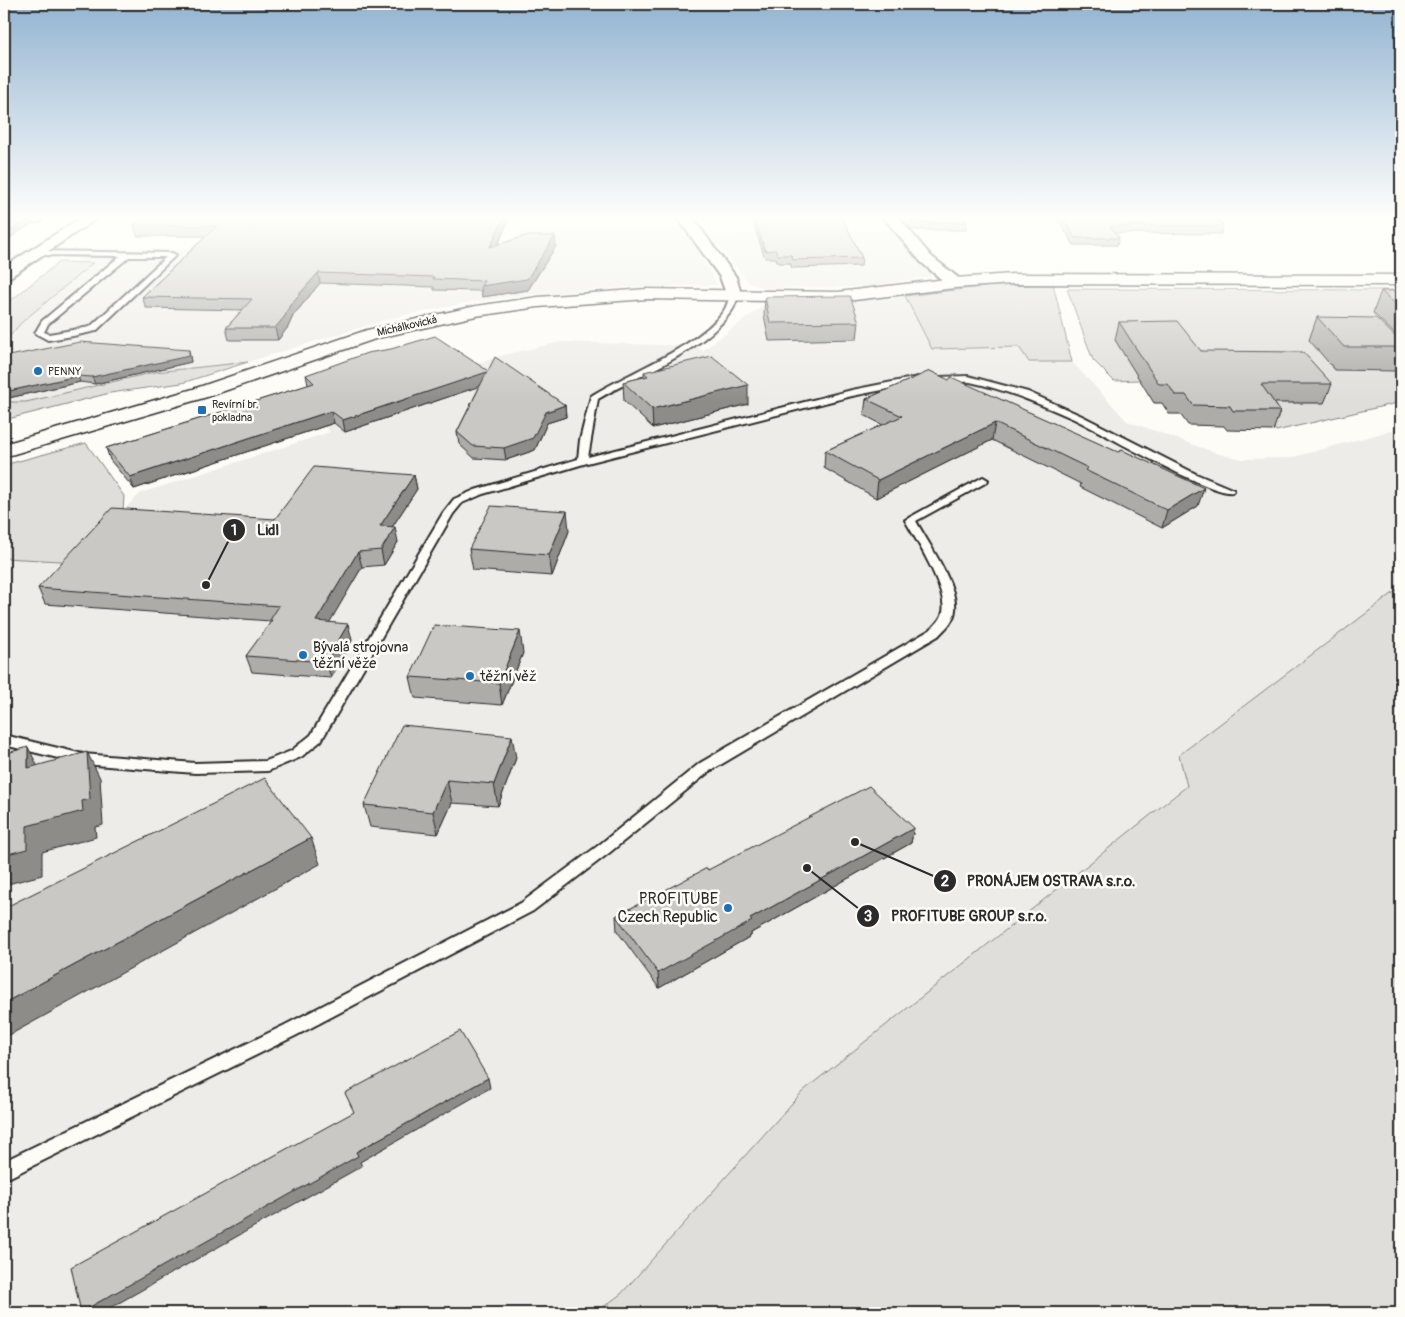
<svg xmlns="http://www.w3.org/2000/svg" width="1405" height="1317" font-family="Pangolin,sans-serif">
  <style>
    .built { fill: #edece8 }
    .green { fill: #dfdeda; stroke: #858482 }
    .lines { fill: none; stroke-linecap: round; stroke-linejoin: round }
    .lane-casing { stroke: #2b2b2b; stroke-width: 4 }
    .street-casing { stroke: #2b2b2b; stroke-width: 4 }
    .secondary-casing { stroke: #2b2b2b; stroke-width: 3 }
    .lane { fill: #fdfcf7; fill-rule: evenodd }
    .street { fill: #fdfcf7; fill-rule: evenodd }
    .secondary { fill: #fdfcf7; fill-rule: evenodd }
    .wall { fill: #adaca9; stroke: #2b2b2b }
    .shaded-wall { fill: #8d8c89; stroke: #2b2b2b }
    .building { fill: #c9c8c4; stroke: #2b2b2b }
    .poi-dot { fill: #1f6fb2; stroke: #fdfcf7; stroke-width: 2 }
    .labels { text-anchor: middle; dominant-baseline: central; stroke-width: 5; stroke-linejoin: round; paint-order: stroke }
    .far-street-label { font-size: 11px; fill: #2b2b2b; stroke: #fdfcf7 }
    .far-poi-label { font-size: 11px; fill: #2b2b2b; stroke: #fdfcf7; text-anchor: start }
    .poi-label { font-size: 14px; fill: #2b2b2b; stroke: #fdfcf7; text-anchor: start }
    .near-poi-label { font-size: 16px; fill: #2b2b2b; stroke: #fdfcf7; text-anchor: end }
    .leader { fill: none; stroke: #2b2b2b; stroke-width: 2 }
    .callout-dot { fill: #2b2b2b; stroke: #fdfcf7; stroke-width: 2 }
    .mark-label { font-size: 15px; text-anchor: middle; font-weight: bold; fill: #fff }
    .callout-label { font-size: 15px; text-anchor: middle; font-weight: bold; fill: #2b2b2b; stroke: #fdfcf7; stroke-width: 5; stroke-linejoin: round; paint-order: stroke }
  </style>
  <rect width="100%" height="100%" fill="#fdfcf7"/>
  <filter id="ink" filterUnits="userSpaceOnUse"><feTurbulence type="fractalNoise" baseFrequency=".02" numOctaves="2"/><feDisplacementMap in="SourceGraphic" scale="10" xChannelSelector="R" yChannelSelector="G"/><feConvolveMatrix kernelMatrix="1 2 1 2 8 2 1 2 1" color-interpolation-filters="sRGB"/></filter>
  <g filter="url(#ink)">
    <path class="built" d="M526,217H675L682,224L718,285L631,287L526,295L466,303L388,319L248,362L155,372L26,402H4V324L40,288L95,249L276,250L514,242Z
      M892,229L933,276L866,287L763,288L749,283L710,235Z
      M905,296L932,349L1019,347L1029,362H1072L1127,421L1219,454L1242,459L1290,458L1401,428V587L1179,755L1187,786L803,1091L621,1294L595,1313H4V558L79,562L123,510L141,493L330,432L316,417L500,356L560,342L697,346L702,351L767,303H842Z"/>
    <path class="green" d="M59,262L93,263L22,322L4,343V311L10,301Z
      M1053,284L1072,362H1029L1019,347L932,349L905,296L989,286Z
      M1067,289L1401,290V402L1276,431L1268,420L1139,380L1114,381L1093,360Z
      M248,362L182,383L110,393L4,420V402H26L155,372Z
      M86,443L124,496L123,510L79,562L4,558V465Z
      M1401,587V1313H595L621,1294L803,1091L1187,786L1179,755Z"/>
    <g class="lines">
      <defs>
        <path id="lane" d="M33,251L172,253L176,255L96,331L73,336L48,340L35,333L42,321L120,256L36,255L32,253ZM129,257H166L90,327L49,334L44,332L48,324Z
          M731,294L738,296C736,302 734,309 730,313C700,353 640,374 598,399L588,457L852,390L918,377L922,380L918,383L852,396L587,463L483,494L462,503L453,514L321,741L301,757L268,771L195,773L83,764L4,745V735L83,754L195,763L266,761L291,751L311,735L443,513L454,499L475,490L578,459L580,440L591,396C629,372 697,348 723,312C727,307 728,300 731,294Z
          M968,376L1028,392L1082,416L1196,474L1234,490L1233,492C1213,497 1100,431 1074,419C1040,404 1007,390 970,382C960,380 942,387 934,380L938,377Z
          M983,477L988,480L987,482L916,521C928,543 958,585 955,610C954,621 946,628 938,636L710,771L609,853L533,911L297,1035L4,1180V1161L285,1025L521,903L599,845L700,763L930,630C935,625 941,620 943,612C948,590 916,540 905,520Z"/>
        <path id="street" d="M4,217H41L42,219L40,222L4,223Z
          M82,217H99L10,277L4,279V267Z
          M677,217H692L736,277L742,296L740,299H728L720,277Z
          M883,217H898L931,256L961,280L963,283L961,286H949L921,262Z"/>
        <path id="secondary" d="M1013,274L1401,275V285L1013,284L955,288L838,302L647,299L538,307L476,316L378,338L207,397L4,457V444L193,389L367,330L476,306L538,297L647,289L838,292L955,278Z"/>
      </defs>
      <use href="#lane" class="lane-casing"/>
      <use href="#street" class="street-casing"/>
      <use href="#secondary" class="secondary-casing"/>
      <use href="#lane" class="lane"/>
      <use href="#street" class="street"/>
      <use href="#secondary" class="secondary"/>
    </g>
    <path class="wall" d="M143,217H510L498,245L556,246L528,290L482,297L481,291L434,290V287L320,283L293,316L288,327L278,340H229L226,328L242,310L146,308L142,297L206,236H137L134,225Z
      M751,217H842L862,258L861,266L792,268L790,263H778L776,258H765Z
      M903,217H964L967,222L966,230H911Z
      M1056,217H1217L1223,226L1221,234L1115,233L1119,238L1117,245H1074Z
      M1381,291H1401V340L1373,313Z
      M765,297L859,322L857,339L769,341L764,315Z
      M1317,317L1401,342V360L1397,371L1335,370L1309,340Z
      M1119,322L1201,351L1332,384L1324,403H1274L1280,411L1273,431L1227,430L1224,426L1188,425L1180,414H1169L1162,403H1154L1115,340Z
      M190,356L191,362L95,384L80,382L4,399V357Z
      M488,371L565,405L566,417L547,423L535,450L506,460L474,458L459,444L457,432L480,386L345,432L334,423L134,489L110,460L106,448L308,385L306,375Z
      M930,371L1198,506L1162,528L1080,487L1081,484L992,440L876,498L824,468L825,451L883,425L864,415L866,399Z
      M644,372L748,404L653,428L624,401L623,382L644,377Z
      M414,475L417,489L392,527L398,542L384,565L362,567L329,622L352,640L331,678L252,672L246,656L271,623L270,621L45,604L38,588L275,519Z
      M569,531L552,576L473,570L469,549Z
      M523,653L502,705L415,698L410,677Z
      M516,758L498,806L452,803L438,834L370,827L364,805Z
      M914,828L911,843L751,933V936L659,988L617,931L616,916L708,870Z"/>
    <path class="shaded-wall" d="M504,217H510L492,258L490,247Z
      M29,219L31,224L4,242V235Z
      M555,236L556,246L528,290L482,297L481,286Z
      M318,273L320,283L293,316L288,327L278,340L275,328L290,305Z
      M189,350L191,362L95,384L92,377Z
      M487,372L489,383L345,432L343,420Z
      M78,376L80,382L4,399V392Z
      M748,385V404L653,428L652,409Z
      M565,405L566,417L547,423L535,450L506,460L504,448L546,412Z
      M331,411L334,423L134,489L130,477Z
      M995,423L992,440L876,498L878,480Z
      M414,475L417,489L383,541L380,526Z
      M1204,488L1198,506L1162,528L1167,510Z
      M567,511L569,531L552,576L549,555Z
      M395,527L398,542L384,565L381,550Z
      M358,552L362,567L321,637L316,621Z
      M348,624L352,640L331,678L326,662Z
      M520,631L523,653L502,705L499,683Z
      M512,736L516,758L498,806L494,784Z
      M28,747L41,773L28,768Z
      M87,752L100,778L103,825L95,827L96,837L42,852V875L4,885V855Z
      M447,780L452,803L438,834L433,812Z
      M914,828L911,843L751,933V936L659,988L658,973L750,919Z
      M311,838L320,864L4,1038V1003Z
      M488,1078L490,1088L360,1162L362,1166L101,1313H83L81,1312L356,1152Z"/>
    <path class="building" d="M143,217H504L490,247L525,236H555L527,279L481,286L484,281L433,279L434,277L318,273L290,305L285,316L275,328H226L252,299L142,297L217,226L134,225Z
      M754,217H842L862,258L793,260L791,255H778L776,250L765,251Z
      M909,217H964L967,222L912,223Z
      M1062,217H1217L1223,226H1110L1119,238H1075Z
      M4,219H29L4,235Z
      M1381,291H1401V309Z
      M850,296L859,322L770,323L765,297Z
      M1317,317L1376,318L1401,342V347H1344Z
      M1177,321L1201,351L1303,352L1332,384H1261L1280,411H1233L1230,406L1193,405L1186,395H1175L1168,384H1159L1119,322Z
      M435,336L488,371L495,357L565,405L546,412L533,438L504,448L473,446L457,432L487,372L343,420L331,411L130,477L106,448L314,383L306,375L367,353L391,349Z
      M80,342L189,350V356L92,377L78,376L4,392V357Z
      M712,356L748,385L652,409L623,382L648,376L644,372Z
      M930,371L949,380L951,377L1118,452L1122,450L1204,488L1167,510L1085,470L1088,468L995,423L878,480L825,451L902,416L866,399Z
      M314,467L414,475L380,526L395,527L381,550L358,552L316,621L348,624L326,662L246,656L272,620H270L279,606L38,588L112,508L275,519Z
      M491,506L567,511L549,555L469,549Z
      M434,625L520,631L499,683L410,677Z
      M402,725L512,736L494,784L447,780L433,812L364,805Z
      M28,747V768L87,752L90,799L82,801L83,811L27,826V849L4,855V754Z
      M265,778L311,838L4,1003V908Z
      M869,786L914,828L750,919L752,921L658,973L616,916L707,868L708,870Z
      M460,1031L488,1078L356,1152L358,1156L81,1312L71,1267L354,1112L345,1093Z"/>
  </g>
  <linearGradient id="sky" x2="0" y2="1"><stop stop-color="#93b4d2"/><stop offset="0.54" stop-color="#fefefb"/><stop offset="1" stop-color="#fefefb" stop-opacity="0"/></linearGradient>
  <rect width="1405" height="402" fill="url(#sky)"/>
  <g class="poi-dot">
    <circle cx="38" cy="371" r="5"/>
    <rect x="197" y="405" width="10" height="10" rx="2.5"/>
    <circle cx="303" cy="655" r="5"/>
    <circle cx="470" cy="676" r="5"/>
    <circle cx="728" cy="908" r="5"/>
  </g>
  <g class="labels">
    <g class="far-street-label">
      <text transform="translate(407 326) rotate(-13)">Michálkovická</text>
    </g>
    <g class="far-poi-label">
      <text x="48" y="371">PENNY</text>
      <text x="212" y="404">Revírní br.<tspan x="212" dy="13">pokladna</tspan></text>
    </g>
    <g class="poi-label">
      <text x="313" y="647">Bývalá strojovna<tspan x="313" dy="16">těžní věže</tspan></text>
      <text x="480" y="676">těžní věž</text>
    </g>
    <g class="near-poi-label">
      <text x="718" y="899">PROFITUBE<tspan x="718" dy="18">Czech Republic</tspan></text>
    </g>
  </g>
  <path class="leader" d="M206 585L234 530M855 842L945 881M807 868L868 916"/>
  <g class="callout-dot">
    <circle cx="206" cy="585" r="5"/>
    <circle cx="855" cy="842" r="5"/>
    <circle cx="807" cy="868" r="5"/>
    <circle cx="234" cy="530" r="12"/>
    <circle cx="945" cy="881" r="12"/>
    <circle cx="868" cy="916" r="12"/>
  </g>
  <g class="mark-label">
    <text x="234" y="535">1</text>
    <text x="945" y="886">2</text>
    <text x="868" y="921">3</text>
  </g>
  <g class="callout-label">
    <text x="268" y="535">Lidl</text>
    <text x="1051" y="886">PRONÁJEM OSTRAVA s.r.o.</text>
    <text x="969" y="921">PROFITUBE GROUP s.r.o.</text>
  </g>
  <rect width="1405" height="1317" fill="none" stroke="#fdfcf7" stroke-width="20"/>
  <rect x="10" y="10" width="1385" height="1297" fill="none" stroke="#2b2b2b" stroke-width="2" filter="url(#ink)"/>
</svg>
